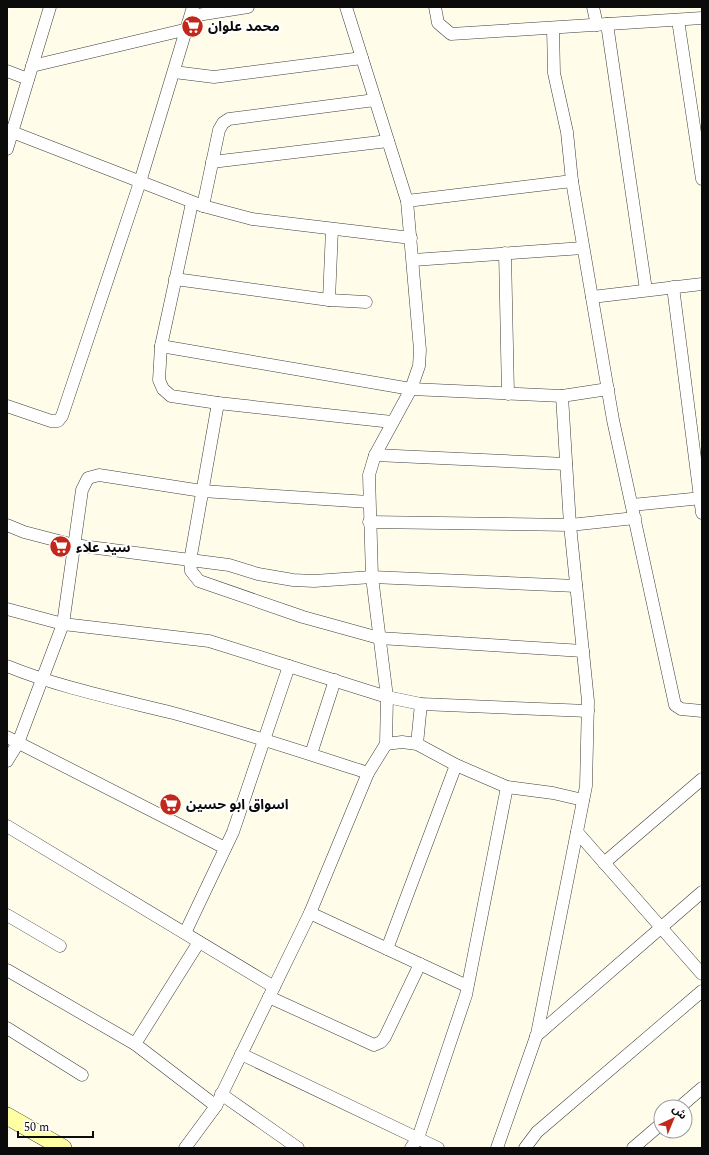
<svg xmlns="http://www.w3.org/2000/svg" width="709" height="1155" font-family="Spectral,'Noto Sans Arabic',serif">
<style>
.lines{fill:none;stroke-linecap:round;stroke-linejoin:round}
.street-casing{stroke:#3e3e3e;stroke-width:13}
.secondary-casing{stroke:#2d2d2d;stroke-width:18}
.street{stroke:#fff;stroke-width:12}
.secondary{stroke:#ffffa4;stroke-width:17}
.labels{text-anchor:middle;stroke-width:4;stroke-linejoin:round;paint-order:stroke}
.poi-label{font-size:14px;font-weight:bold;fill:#0b0b0b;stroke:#fff;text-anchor:start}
</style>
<rect width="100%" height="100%" fill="#fffde9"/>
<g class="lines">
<defs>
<g id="street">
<polyline points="435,7 438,23 451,34 702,18"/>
<polyline points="593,7 597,25"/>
<polyline points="191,16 248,7"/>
<polyline points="678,20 702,179"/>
<polyline points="607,24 646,290"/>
<polyline points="553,28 554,73 567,132 572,181 613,420 675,705 681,709 702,711"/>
<polyline points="32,66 188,29"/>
<polyline points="7,71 28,79"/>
<polyline points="174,72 214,77 362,58"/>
<polyline points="7,130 203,206 252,219 411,238"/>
<polyline points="7,149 50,7"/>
<polyline points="212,162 388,141"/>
<polyline points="407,201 572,181"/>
<polyline points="192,203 161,346 159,380 163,389 171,396 218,403 392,422"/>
<polyline points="203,206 219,130 223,123 229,119 375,100"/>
<polyline points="505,253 508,394"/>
<polyline points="413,260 583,248"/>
<polyline points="175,279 329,300 366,302"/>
<polyline points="673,287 702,513"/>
<polyline points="592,297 702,284"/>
<polyline points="329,300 332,229"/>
<polyline points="161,346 411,389 562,396 608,389"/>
<polyline points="218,403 190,561 191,571 199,581 303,617 379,638 583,651"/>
<polyline points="7,406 51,421 58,421 62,416 140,182 193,7"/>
<polyline points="375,455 566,464"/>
<polyline points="632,505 702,498"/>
<polyline points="369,522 570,525 635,518"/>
<polyline points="7,525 24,532 74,545 229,565 258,574 293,580 314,581 372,577 576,586"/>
<polyline points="7,609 63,624 209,641 387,697 421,704 588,711"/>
<path d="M7 666C61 688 117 699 173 713 239 731 303 752 368 773"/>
<polyline points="7,737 225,848"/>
<polyline points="386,744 402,742 417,744 456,765 507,787 553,793 583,800"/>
<polyline points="417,744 421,704"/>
<polyline points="311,754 335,680"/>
<polyline points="7,761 18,743 63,624 82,490 88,478 99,475 202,491 369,502"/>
<polyline points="7,826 274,987"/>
<polyline points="577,832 702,974"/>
<polyline points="604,863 702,779"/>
<polyline points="310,913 467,986"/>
<polyline points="7,915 60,946"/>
<polyline points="185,933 233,832 289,666"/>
<polyline points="387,949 456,765"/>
<polyline points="7,970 135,1044 216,1106"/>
<polyline points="269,997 374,1045 381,1042 385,1037 420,964"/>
<polyline points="7,1028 82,1075"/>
<polyline points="536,1036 702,892"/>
<polyline points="135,1044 199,942"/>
<polyline points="241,1054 438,1148"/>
<polyline points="221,1094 298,1148"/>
<polyline points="680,1107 702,1088"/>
<polyline points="185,1148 216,1106 310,913 368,773 386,744 387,697 372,577 369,475 375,455 411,389 419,366 420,350 407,201 346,7"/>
<polyline points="411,1148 418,1138 466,995 507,787"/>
<polyline points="497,1148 537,1034 586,786 588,701 570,525 562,396"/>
<polyline points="525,1148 537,1132 702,991"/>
<polyline points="633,1148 661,1124"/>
</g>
<polyline id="secondary" points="7,1116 63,1148"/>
</defs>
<use href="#street" class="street-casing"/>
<use href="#secondary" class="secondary-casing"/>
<use href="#street" class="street"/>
<use href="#secondary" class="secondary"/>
</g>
<defs>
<symbol id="supermarket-disc" viewBox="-11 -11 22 22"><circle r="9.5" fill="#c3271b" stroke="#fff"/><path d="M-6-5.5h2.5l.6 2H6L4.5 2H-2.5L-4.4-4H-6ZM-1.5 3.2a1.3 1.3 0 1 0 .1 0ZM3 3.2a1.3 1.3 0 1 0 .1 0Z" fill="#fff"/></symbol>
</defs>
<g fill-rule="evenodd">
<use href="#supermarket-disc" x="180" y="14" width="25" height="25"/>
<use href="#supermarket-disc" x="48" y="534" width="25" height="25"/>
<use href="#supermarket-disc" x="158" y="792" width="25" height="25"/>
</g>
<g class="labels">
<g class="poi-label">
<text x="208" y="31">محمد علوان</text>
<text x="76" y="552">سيد علاء</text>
<text x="186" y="809">اسواق ابو حسين</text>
</g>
</g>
<rect width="709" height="1155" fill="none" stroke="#0b0b0b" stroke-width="16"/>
<g transform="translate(673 1119) rotate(44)"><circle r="19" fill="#ffffff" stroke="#9d9d9d"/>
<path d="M0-3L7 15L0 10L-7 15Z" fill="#c3271b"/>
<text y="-6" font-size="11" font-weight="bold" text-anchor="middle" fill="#0b0b0b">ش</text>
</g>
<path d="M18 1131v6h75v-6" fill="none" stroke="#0b0b0b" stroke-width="2"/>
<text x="24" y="1131" font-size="12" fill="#0b0b0b" stroke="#ffffff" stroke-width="3" paint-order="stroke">50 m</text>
</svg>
